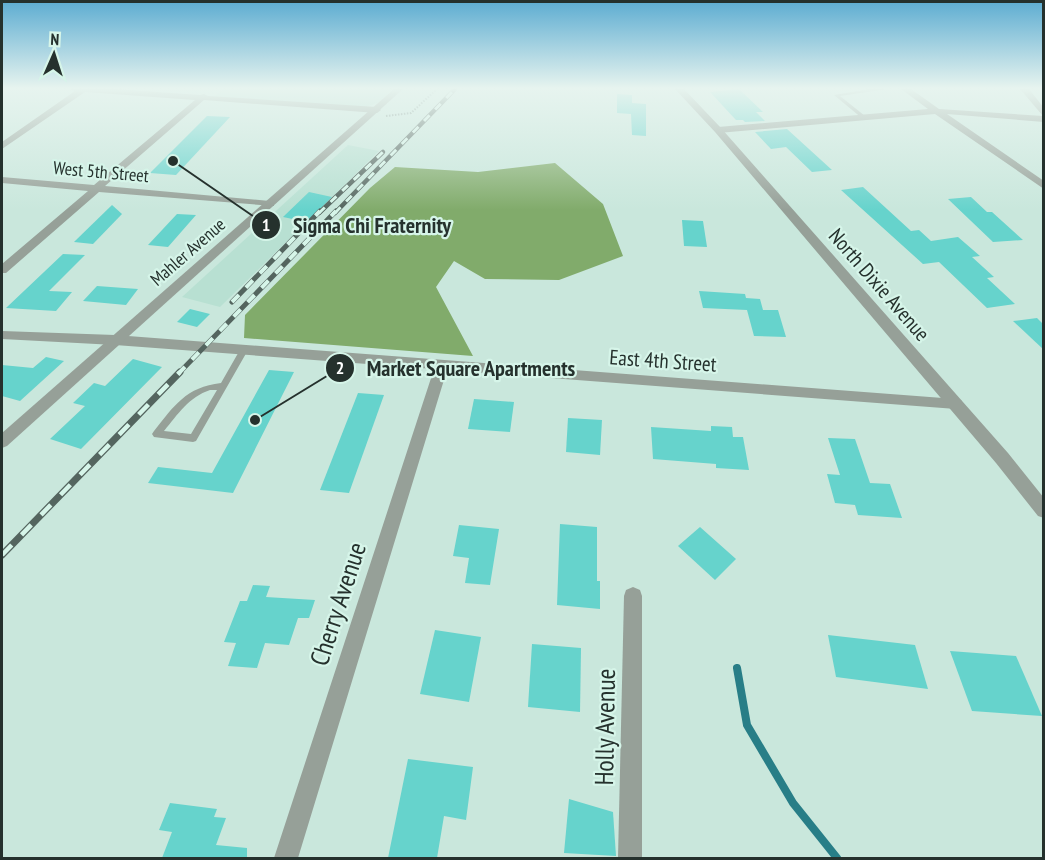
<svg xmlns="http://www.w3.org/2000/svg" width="1045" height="860" font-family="'PT Sans Narrow',sans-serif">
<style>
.built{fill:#b8e0d2}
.forest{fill:#81ab6b}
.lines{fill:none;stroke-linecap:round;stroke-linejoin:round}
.stream{stroke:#287e87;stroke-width:8}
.building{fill:#66d3cc}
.path{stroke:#7c918a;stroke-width:2;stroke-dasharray:1.5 1.5;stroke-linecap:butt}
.service{fill:#96a098;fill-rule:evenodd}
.minor{fill:#96a098;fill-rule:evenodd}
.tertiary{fill:#96a098;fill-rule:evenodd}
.rail-far2-casing{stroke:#54655f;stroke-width:4.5}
.rail-far1-casing{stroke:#54655f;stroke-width:5}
.rail-casing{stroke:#54655f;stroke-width:7}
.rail-far2{stroke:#d6f5e9;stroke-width:3;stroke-dasharray:8;stroke-linecap:butt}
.rail-far1{stroke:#d6f5e9;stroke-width:4;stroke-dasharray:10;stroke-linecap:butt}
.rail{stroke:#d6f5e9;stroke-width:4.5;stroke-dasharray:14;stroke-linecap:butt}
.labels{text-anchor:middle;stroke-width:4.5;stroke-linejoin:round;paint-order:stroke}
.far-street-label{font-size:18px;fill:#25312d;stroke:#d6f5e9}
.street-label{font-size:21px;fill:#25312d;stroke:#d6f5e9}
.near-street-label{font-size:26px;fill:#25312d;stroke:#d6f5e9}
.leader{fill:none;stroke:#25312d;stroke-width:2}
.callout-dot{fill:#25312d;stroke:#d6f5e9;stroke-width:2}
.mark-label{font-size:18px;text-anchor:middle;font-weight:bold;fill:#fff}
.callout-label{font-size:22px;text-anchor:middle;font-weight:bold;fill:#25312d;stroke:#d6f5e9;stroke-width:4.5;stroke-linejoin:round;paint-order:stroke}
</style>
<rect width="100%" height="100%" fill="#c9e7dc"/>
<g class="built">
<polygon points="223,89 393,89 378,103 365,107 214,97"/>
<polygon points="348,145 379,151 220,307 182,297"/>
</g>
<polygon class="forest" points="555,163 603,204 623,256 559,280 485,279 454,261 436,287 473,356 244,338 245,315 370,188 395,167 478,172"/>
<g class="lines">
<polyline class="stream" points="737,668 747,725 793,803 837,858"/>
</g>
<g class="building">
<polygon points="739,89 763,112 756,112 765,121 745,122 743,120 736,120 710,92"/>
<polygon points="617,94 632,95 632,103 646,104 646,136 632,135 631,114 617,113"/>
<polygon points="207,116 230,117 176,175 150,173"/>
<polygon points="787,129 832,170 812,172 786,147 771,149 755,132"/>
<polygon points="863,187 911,231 919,230 931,241 958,237 980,256 972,257 994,277 987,278 1015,304 987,308 939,262 923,264 841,190"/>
<polygon points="309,192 332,197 307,222 283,217"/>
<polygon points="971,197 987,212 992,212 1023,240 993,242 948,199"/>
<polygon points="112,205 122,214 93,244 74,242"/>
<polygon points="177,214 196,215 168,247 148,245"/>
<polygon points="682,220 703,221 707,247 684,246"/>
<polygon points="63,254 85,255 49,291 72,292 56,311 6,308"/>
<polygon points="97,286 138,289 126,305 83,301"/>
<polygon points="699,291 745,294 746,298 760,299 763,310 778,310 786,337 754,336 747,310 703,308"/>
<polygon points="190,309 210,314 197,327 177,322"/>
<polygon points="1037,318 1044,325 1044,350 1013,321"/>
<polygon points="46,357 64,361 20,401 2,396 2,365 33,368"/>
<polygon points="133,359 162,367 81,449 50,439 85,406 73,403 94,383 105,386"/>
<polygon points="269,370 294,372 233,493 148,483 158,467 212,473"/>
<polygon points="358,393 384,395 349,493 320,490"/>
<polygon points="474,399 514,402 510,432 468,429"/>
<polygon points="568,418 602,420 600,455 566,452"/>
<polygon points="711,426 732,427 733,437 743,437 749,470 716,468 716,464 653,459 651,427 711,431"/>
<polygon points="828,438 855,439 870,483 890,484 902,518 858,515 855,505 835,503 827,474 840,475"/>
<polygon points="560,524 597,527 597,581 600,581 600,609 557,605"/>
<polygon points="459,525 499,529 490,585 465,583 469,558 453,556"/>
<polygon points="700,527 736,559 715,580 678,546"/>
<polygon points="253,585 270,586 266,597 315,600 309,618 298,618 289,645 265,643 257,668 228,666 236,643 224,642 240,601 247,601"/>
<polygon points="435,630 481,637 469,702 420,694"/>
<polygon points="828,635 915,645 928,689 836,677"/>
<polygon points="532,644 581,648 580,712 528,707"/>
<polygon points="950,651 1016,656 1042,716 972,711"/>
<polygon points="408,759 473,767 466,820 444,816 437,858 388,858"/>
<polygon points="569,799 613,812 616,856 564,853"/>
<polygon points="170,803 217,809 214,817 226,818 216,845 247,848 247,858 162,858 172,832 159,830"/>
</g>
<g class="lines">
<polyline class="path" points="386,116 411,113 437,89"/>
<g class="service">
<polygon points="870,89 887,89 840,96 865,116 866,117 863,119 834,95"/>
<path d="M244 347 248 350 196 441 193 442 154 437 152 434 154 431C174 406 186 387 221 383L241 348ZM210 390H217L191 434 164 431C178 414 189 397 210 390Z"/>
</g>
<g class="minor">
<polygon points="70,89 115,89 200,95 204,94 208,96 377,107 381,110 377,113 204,100 105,186 270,201 274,202 274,206 99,192 6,273 2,273 2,264 88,191 2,183 2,177 94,185 195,100 85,92 2,149 2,142 75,91"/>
<polygon points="901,89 911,89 939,109 1043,116 1020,89 1029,89 1044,108 1044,122 947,114 1044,181 1044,189 935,114 718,133 714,130 718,127 928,109"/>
<polygon points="2,331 115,335 956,399 961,400 963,404 961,408 956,409 447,370 298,858 274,858 434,369 115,345 2,339"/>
<polygon points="633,587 640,590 642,596 642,858 618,858 624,596 626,590"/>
</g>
<g class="tertiary">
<polygon points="394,89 403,89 7,446 2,448 2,433"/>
<polygon points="675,89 684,89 721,128 1008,453 1044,498 1044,518 1038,516 996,463 715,132"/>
</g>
<defs>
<g id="rail-far2">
<polyline points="319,213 383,152"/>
<polyline points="335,213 455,89"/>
</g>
<g id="rail-far1">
<polyline points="232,302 320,211"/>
<polyline points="178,374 336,211"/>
</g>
<polyline id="rail" points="2,555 180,372"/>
</defs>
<use href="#rail-far2" class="rail-far2-casing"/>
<use href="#rail-far1" class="rail-far1-casing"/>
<use href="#rail" class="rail-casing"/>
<use href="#rail-far2" class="rail-far2"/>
<use href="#rail-far1" class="rail-far1"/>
<use href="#rail" class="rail"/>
</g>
<linearGradient id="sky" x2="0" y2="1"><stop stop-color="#5cacd1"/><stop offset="0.42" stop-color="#e7f4ef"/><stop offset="1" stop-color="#e7f4ef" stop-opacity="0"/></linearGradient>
<rect width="1045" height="210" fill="url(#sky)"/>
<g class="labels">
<g class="far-street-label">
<text transform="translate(101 172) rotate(5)" y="6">West 5th Street</text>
<text transform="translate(188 252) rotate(-41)" y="6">Mahler Avenue</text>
</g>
<g class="street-label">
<text transform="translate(879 285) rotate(49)" y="7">North Dixie Avenue</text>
<text transform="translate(663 361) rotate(4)" y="7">East 4th Street</text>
</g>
<g class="near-street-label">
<text transform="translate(338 604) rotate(-72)" y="9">Cherry Avenue</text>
<text transform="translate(605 727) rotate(-89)" y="9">Holly Avenue</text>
</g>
</g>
<path class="leader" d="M173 161L266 225M255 420L340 368"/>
<g class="callout-dot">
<circle cx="173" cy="161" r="6"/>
<circle cx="255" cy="420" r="6"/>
<circle cx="266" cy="225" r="15"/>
<circle cx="340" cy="368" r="15"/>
</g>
<g class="mark-label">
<text x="266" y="231">1</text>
<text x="340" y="374">2</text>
</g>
<g class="callout-label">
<text x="372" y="233">Sigma Chi Fraternity</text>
<text x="471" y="376">Market Square Apartments</text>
</g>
<rect width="1045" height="860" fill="none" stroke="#25312d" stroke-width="6"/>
<g transform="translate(54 54) rotate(3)" stroke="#d6f5e9" stroke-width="4.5" paint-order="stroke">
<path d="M0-4.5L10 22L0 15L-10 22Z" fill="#25312d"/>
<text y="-9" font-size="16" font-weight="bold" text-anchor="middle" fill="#25312d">N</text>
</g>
</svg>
